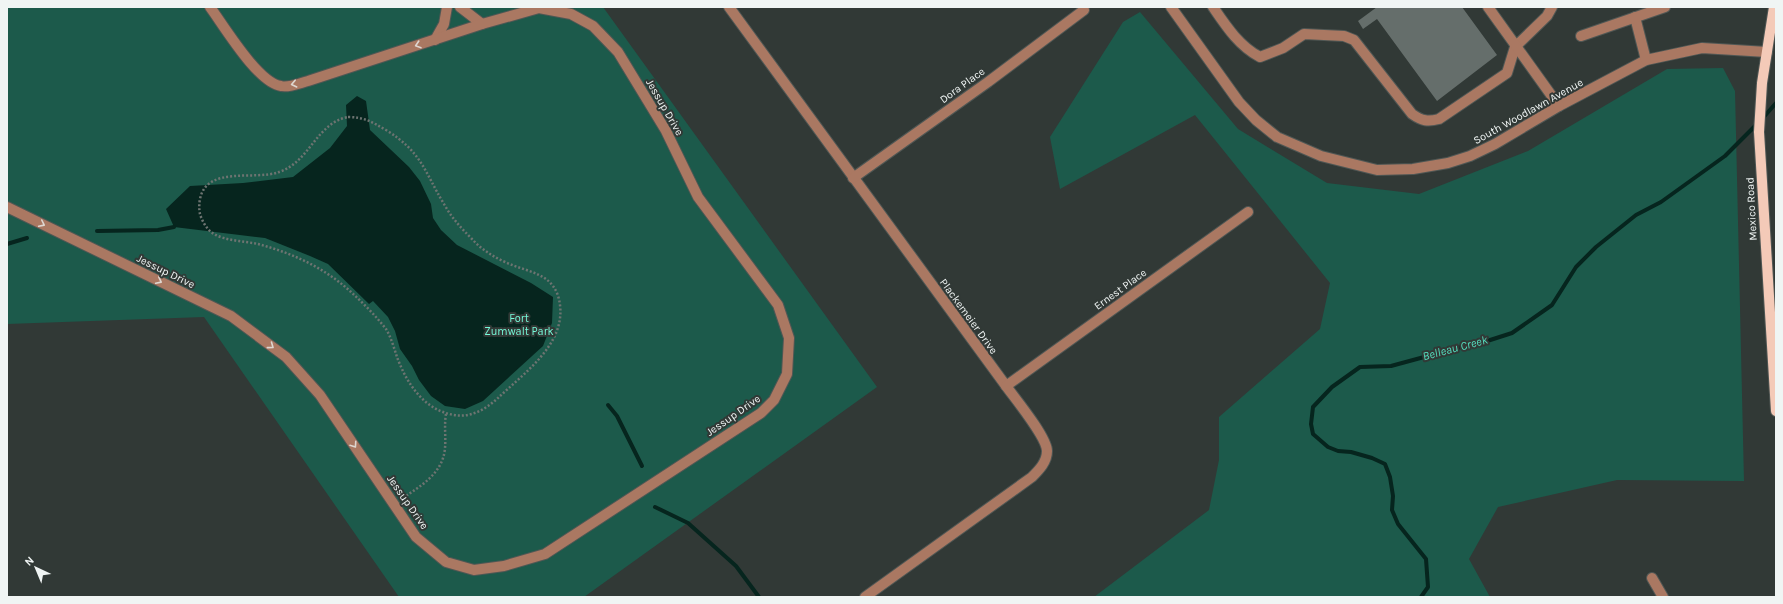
<svg xmlns="http://www.w3.org/2000/svg" width="1783" height="604" font-family="Karla,sans-serif">
<style>
.green{fill:#1c5a4b}
.water{fill:#06251e}
.lines{fill:none;stroke-linecap:round;stroke-linejoin:round}
.stream{stroke:#06251e;stroke-width:4}
.building{fill:#656e6b}
.minor-casing{stroke:#505754;stroke-width:12}
.major-casing{stroke:#505754;stroke-width:12}
.path{stroke:#6d7471;stroke-width:2.5;stroke-dasharray:2 2;stroke-linecap:butt}
.minor{stroke:#aa7862;stroke-width:10}
.major{stroke:#f4cab8;stroke-width:10}
.oneway{stroke:#ded6d0}
.labels{text-anchor:middle;stroke-width:4;stroke-linejoin:round;paint-order:stroke}
.street-label{font-size:11px;fill:#f0f5f4;stroke:#313936}
.park-label{font-size:11px;fill:#76fbda;stroke:#313936}
.water-label{font-size:12px;font-style:italic;fill:#54ddbd;stroke:#313936}
</style>
<rect width="100%" height="100%" fill="#313936"/>
<g class="green">
<polygon points="7,7 603,7 877,387 584,597 399,597 204,317 7,324"/>
<polygon points="1140,12 1238,129 1327,183 1419,194 1528,151 1667,69 1723,68 1735,91 1744,481 1617,480 1498,507 1469,559 1490,597 1094,597 1209,510 1219,460 1219,417 1320,329 1330,283 1195,115 1060,189 1050,137 1123,22"/>
</g>
<polygon class="water" points="357,96 366,101 370,130 409,167 420,181 431,204 433,218 441,230 457,245 531,283 553,297 552,323 543,346 483,401 465,409 445,406 431,396 419,380 412,366 400,349 395,331 388,317 373,301 369,304 328,264 310,256 265,238 174,227 166,209 190,186 243,183 293,177 330,148 347,126 346,105"/>
<g class="lines">
<g class="stream">
<polyline points="1762,119 1776,103"/>
<polyline points="97,231 158,230 174,227"/>
<polyline points="7,244 27,238"/>
<polyline points="608,405 617,416 642,466"/>
<polyline points="655,507 688,523 736,566 759,597"/>
<polyline points="1421,597 1428,587 1426,559 1398,524 1392,510 1393,496 1390,477 1385,464 1372,458 1351,452 1338,451 1328,447 1313,434 1311,424 1313,407 1332,387 1360,367 1391,366 1461,347 1484,342 1512,333 1552,305 1576,267 1596,247 1636,215 1661,202 1725,156 1757,124"/>
</g>
</g>
<polygon class="building" points="1377,7 1462,7 1497,55 1437,101 1377,19 1363,29 1358,21"/>
<g class="lines">
<defs>
<g id="minor">
<polyline points="460,7 482,24"/>
<path d="M729 7 1009 390C1018 402 1047 438 1047 451 1047 462 1039 470 1032 477L865 597"/>
<polyline points="1171,7 1239,102 1256,120 1277,137 1321,156 1377,170 1413,169 1448,163 1470,156 1495,144 1559,106 1646,60 1702,48 1767,52"/>
<path d="M1213 7C1226 26 1239 46 1260 57L1283 48 1304 34 1344 36 1354 40 1412 114C1422 121 1428 122 1439 119L1507 73 1515 47 1547 16 1552 7"/>
<polyline points="1488,7 1559,106"/>
<polyline points="1635,17 1646,60"/>
<polyline points="1581,36 1665,7"/>
<polyline points="435,40 444,24 447,7"/>
<polyline points="853,178 988,82 1084,10"/>
<path d="M7 207 231 316 286 357 320 395 416 537 446 562 474 570 504 566 545 554 761 413 774 400 787 374 789 338 778 305 698 197 666 131 618 52 593 26 571 14 539 8 482 24 308 81C300 83 289 88 281 86 258 83 224 26 210 7"/>
<polyline points="1006,386 1248,212"/>
<polyline points="1652,578 1663,597"/>
</g>
<polyline id="major" points="1774,7 1762,83 1759,132 1776,411"/>
</defs>
<use href="#minor" class="minor-casing"/>
<use href="#major" class="major-casing"/>
<g class="path">
<path d="M348 117C364 117 372 122 386 130 422 152 424 171 444 204 451 217 461 228 472 239 481 249 492 256 505 262 528 273 556 272 560 305 565 345 524 373 498 398 486 409 471 418 454 415 424 410 407 384 397 357 394 348 391 337 386 329 376 316 363 303 351 292 325 268 292 253 258 244 244 241 226 241 214 234 207 230 202 221 200 214 199 209 199 204 200 199 207 165 255 181 279 172 310 162 316 123 348 117Z"/>
<path d="M403 498C422 485 443 473 445 448 446 437 444 425 446 414"/>
</g>
<use href="#minor" class="minor"/>
<use href="#major" class="major"/>
</g>
<defs><path id="oneway-chevron" d="M-2-3.5L2.5 0L-2 3.5" fill="none" stroke-width="1.6" stroke-linecap="round" stroke-linejoin="round"/></defs>
<g class="oneway">
<use href="#oneway-chevron" transform="translate(418 45) rotate(162)"/>
<use href="#oneway-chevron" transform="translate(294 84) rotate(167)"/>
<use href="#oneway-chevron" transform="translate(42 224) rotate(26)"/>
<use href="#oneway-chevron" transform="translate(159 281) rotate(26)"/>
<use href="#oneway-chevron" transform="translate(271 346) rotate(36)"/>
<use href="#oneway-chevron" transform="translate(354 445) rotate(56)"/>
</g>
<g class="labels">
<g class="street-label">
<text transform="translate(962 85) rotate(-36)" y="4">Dora Place</text>
<text transform="translate(665 107) rotate(60)" y="4">Jessup Drive</text>
<text transform="translate(1528 111) rotate(-29)" y="4">South Woodlawn Avenue</text>
<text transform="translate(1751 209) rotate(-93)" y="4">Mexico Road</text>
<text transform="translate(166 271) rotate(26)" y="4">Jessup Drive</text>
<text transform="translate(1120 289) rotate(-36)" y="4">Ernest Place</text>
<text transform="translate(969 316) rotate(54)" y="4">Plackemeier Drive</text>
<text transform="translate(733 415) rotate(-35)" y="4">Jessup Drive</text>
<text transform="translate(408 502) rotate(55)" y="4">Jessup Drive</text>
</g>
<g class="park-label">
<text x="519" y="322">Fort<tspan x="519" dy="13">Zumwalt Park</tspan></text>
</g>
<g class="water-label">
<text transform="translate(1455 348) rotate(-15)" y="4">Belleau Creek</text>
</g>
</g>
<rect width="1783" height="604" fill="none" stroke="#f0f5f4" stroke-width="16"/>
<g transform="translate(36 568) rotate(316)" stroke="#313936" stroke-width="3" paint-order="stroke">
<path d="M0-3L7 15L0 10L-7 15Z" fill="#f0f5f4"/>
<text y="-6" font-size="11" font-weight="bold" text-anchor="middle" fill="#f0f5f4">N</text>
</g>
</svg>
